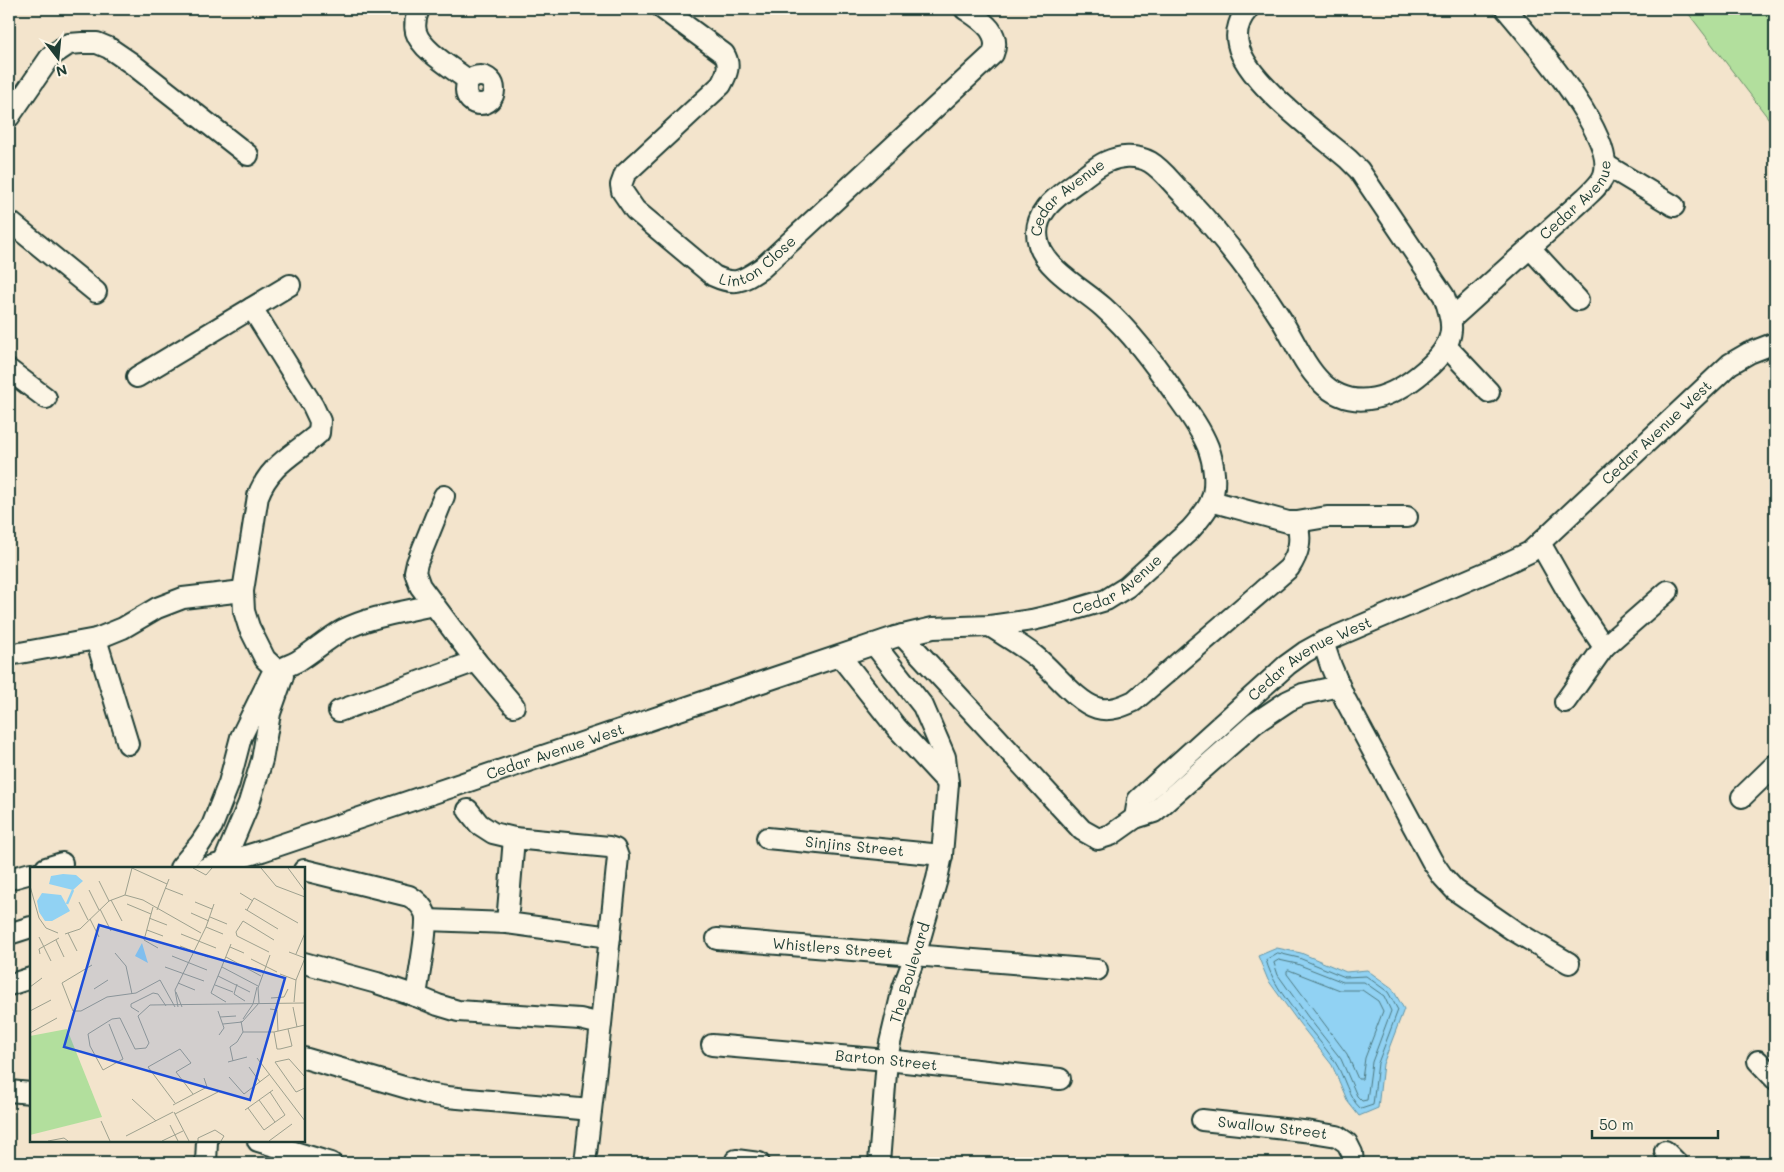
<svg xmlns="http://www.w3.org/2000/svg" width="1784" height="1172" font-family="Mali,sans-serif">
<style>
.green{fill:#b2df9d;stroke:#688e68}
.water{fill:#91d2f3;stroke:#6396a7}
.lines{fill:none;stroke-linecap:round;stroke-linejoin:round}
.shore{stroke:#4d7980;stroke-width:1}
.minor-casing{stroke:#1f3d34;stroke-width:24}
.minor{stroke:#fcf5e5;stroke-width:20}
.labels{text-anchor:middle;stroke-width:5;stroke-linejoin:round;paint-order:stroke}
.street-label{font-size:15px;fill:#1f3d34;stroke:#fcf5e5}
.inset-river{fill:none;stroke:#91d2f3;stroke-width:2.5}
.inset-road{fill:none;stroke:#9ea18f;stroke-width:1}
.view{fill:#1d4ed8;fill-opacity:0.15;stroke:#1d4ed8;stroke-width:2.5}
.inset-edge{fill:none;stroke:#1f3d34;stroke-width:2.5}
</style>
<rect width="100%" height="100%" fill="#f3e4cc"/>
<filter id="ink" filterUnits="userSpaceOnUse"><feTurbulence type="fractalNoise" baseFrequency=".02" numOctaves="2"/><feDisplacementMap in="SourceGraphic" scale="10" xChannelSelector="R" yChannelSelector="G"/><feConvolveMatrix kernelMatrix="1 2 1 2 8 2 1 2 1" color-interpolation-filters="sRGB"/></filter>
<g filter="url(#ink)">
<polygon class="green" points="1685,9 1775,9 1775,127"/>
<polygon class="water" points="1277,948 1301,953 1346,972 1367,970 1392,988 1404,1009 1383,1064 1378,1108 1359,1116 1348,1102 1332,1065 1299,1023 1268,980 1258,956"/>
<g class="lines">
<g class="shore">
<path d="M1278 953 1299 958 1345 977 1366 976 1388 992 1398 1010 1378 1063 1373 1105 1361 1109C1347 1096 1345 1077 1335 1062 1314 1030 1276 997 1266 960Z"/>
<polygon points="1279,960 1297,964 1343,982 1364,982 1384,996 1391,1011 1372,1062 1367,1100 1362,1101 1357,1096 1341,1059 1308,1017 1278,975 1274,963"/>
<polygon points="1289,970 1340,990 1362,990 1378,1001 1383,1011 1365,1058 1362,1079 1358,1079 1347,1054 1287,974 1287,971"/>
</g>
<defs>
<g id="minor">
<path d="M419 9C416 16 414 24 416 32 421 50 454 69 469 81"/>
<path id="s1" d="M663 9 724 54C731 65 727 74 721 85L625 174 621 185 622 191 635 210 714 276C736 286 742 281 762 268L993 54C1002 32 981 20 965 9"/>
<circle cx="480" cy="90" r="14"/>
<polyline points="9,117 51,56 69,44 82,43 97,43 109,48 131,63 248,155"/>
<polyline points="1606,165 1674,206"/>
<polyline points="9,221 96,292"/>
<polyline points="1530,248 1578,300"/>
<path d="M252 308 313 406 320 421 319 433C294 455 270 464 258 496L243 591 244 611 249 627 265 659 283 676"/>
<path id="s2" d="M1451 319 1585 198C1591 192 1601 184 1604 175 1617 136 1531 39 1506 9"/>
<polyline points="1446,346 1489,392"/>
<polyline points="9,370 46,398"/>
<polyline points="137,377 290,285"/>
<polyline points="444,496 417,563 415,572 420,586 476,661 514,706"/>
<polyline points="1297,522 1327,517 1407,517"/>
<polyline points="1540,543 1573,601 1604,647"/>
<path d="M990 626C1005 636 1021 645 1035 656 1053 670 1076 702 1097 708 1110 712 1123 706 1134 701L1289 568C1299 553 1302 540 1297 522H1288L1211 501"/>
<polyline points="902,635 1082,830 1098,839 1111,835 1135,818 1154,812 1255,723 1288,701 1303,694 1339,686"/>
<polyline points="96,639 128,744"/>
<polyline points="1323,642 1331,666 1345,699 1432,861 1443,877 1455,890 1513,930 1569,963"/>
<polyline points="874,644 923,706 945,757 948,783 942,855 937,879 915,956 903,988 890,1043 887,1060 879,1163"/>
<polyline points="9,655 96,639 123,628 157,608 183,598 243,591"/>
<polyline points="840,656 896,727 948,783"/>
<polyline points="1565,702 1604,647 1668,591"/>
<polyline points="339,711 476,661"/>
<polyline points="1742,797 1775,765"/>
<polyline points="468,810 479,824 493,833 514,838 609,847 615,849 618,857 601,1024"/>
<path id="s3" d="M1135 818 1138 800 1287 665 1305 652 1323 642 1494 569 1530 552 1730 364 1749 353 1775 343"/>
<path id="s4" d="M767 838 942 855"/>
<polyline points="46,868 62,863"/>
<path d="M180 868 200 844 212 826 229 783 241 737 271 676C279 668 289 666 298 661 314 651 327 639 343 630 371 616 403 612 433 605"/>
<path id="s5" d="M206 868 262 851 895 637 933 628 990 626 1032 620 1066 612 1106 600 1127 587 1190 530C1198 521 1207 511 1211 501 1217 485 1214 463 1208 447 1200 427 1186 409 1174 392 1153 362 1131 332 1103 307 1084 290 1047 270 1039 245 1029 213 1059 195 1081 179 1089 173 1097 166 1106 162 1119 156 1136 154 1150 162 1162 169 1172 183 1182 193 1219 232 1252 273 1281 319 1294 340 1304 365 1321 382 1354 415 1395 396 1424 371 1436 361 1450 347 1451 330 1452 319 1448 307 1444 296L1359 170 1348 159C1319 134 1245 81 1238 44 1235 31 1240 18 1248 9"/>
<polyline points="225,868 224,862 249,803 262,760 270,713 282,679"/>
<path d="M304 870 409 896C416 900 422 905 425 913 429 924 418 980 416 996"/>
<polyline points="9,879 31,873"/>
<polyline points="427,920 507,923 610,937"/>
<polyline points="507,923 514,838"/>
<polyline points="9,934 31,927"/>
<path id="s6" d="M717 939 1097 970"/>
<polyline points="304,963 377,983 416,996 438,1005 458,1011 580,1019 601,1024 585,1163"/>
<polyline points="9,985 31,978"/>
<path id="s7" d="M712 1045 887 1060 1060 1079"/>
<polyline points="304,1058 428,1094 447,1097 591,1110"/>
<polyline points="1758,1061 1775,1079"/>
<polyline points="9,1091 31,1093"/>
<path id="s8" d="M1202 1120 1312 1132 1337 1136 1347 1143 1352 1153 1353 1163"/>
<polyline points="258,1141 331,1163"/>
<polyline points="1665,1151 1677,1163"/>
<polyline points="736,1160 759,1163"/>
<polyline points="206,1163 207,1141"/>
</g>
</defs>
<use href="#minor" class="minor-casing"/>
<use href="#minor" class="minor"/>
</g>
</g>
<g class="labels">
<g class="street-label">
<text dy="5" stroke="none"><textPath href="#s2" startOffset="174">Cedar Avenue</textPath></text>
<text dy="5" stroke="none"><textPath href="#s5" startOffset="1469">Cedar Avenue</textPath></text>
<text dy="5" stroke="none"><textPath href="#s1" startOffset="434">Linton Close</textPath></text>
<text dy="5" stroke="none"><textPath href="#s3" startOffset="662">Cedar Avenue West</textPath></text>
<text dy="5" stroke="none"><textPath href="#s5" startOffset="959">Cedar Avenue</textPath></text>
<text dy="5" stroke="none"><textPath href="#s3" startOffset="242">Cedar Avenue West</textPath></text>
<text dy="5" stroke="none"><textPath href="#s5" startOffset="368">Cedar Avenue West</textPath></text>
<text dy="5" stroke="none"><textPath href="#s4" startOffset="88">Sinjins Street</textPath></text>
<text dy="5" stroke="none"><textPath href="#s6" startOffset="116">Whistlers Street</textPath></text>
<text transform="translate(910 973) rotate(-73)" y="5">The Boulevard</text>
<text dy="5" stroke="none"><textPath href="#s7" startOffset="175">Barton Street</textPath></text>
<text dy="5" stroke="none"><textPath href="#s8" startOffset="71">Swallow Street</textPath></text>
</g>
</g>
<g transform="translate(30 867)">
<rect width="275" height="275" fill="#f3e4cc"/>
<path d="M37 162 72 250 0 268V169Z" fill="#b2df9d"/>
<path d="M33 7 46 8 53 14 43 23 19 17 21 9ZM12 26 31 28 40 44 22 54H15L9 45 7 34ZM112 76 117 93 118 96 105 89Z" fill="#91d2f3"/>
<path class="inset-river" d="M37 37 43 23"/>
<path class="inset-road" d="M102 1 137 17M163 1 176 8 182 1M231 1 246 19 275 30M258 1 275 24M69 14 79 34M0 19 9 51 16 61 28 66M135 21 153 28M59 23 69 43M210 26 223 34M95 28 102 1M81 33 92 54M49 35 58 53M165 35 182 42M97 37 121 47M123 40 114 73 128 81M70 42 81 64M215 42 248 62M127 43 139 12M217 43 224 31 268 56M161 46 179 54M180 50 197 57M119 51 137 58M60 52 69 70M176 60 193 67M117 63 133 69M38 66 47 84M35 67 50 62 79 34 95 28 113 33 171 66M151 67 186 81M9 70 21 94M26 73 34 90M201 77 188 109 220 125M150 79 178 90M200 80 214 86M239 85 207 69 206 65 213 54 244 73M259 85 275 91M85 86 96 99 102 127M10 87 9 82 29 71M266 87 275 66M142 89 177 103M196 90 231 109M221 92 247 105M62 98 32 116 43 144H51L77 130 106 126 130 113 145 140M135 100 174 114M192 100 228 119M250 107 266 113M188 109 181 126 196 135M148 116 165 123M207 117 204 127 215 134M185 118 203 125M0 120 12 111M64 122 78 113M146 125 152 140M241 131 254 130 258 122M264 135 266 113 275 91M148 140 145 123 176 60 184 37M263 140 267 160M240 142 247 143 248 164M0 144 21 133M188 144 194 161 189 168M109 145 101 140V137L123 126 128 127 136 139M190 150 206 149M213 152 223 137 227 120M79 157 93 192 73 203 60 179 58 167 82 152 90 151 105 182 116 181 119 176 108 149 120 138 275 136M193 157 212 155 229 136 228 121 240 88M213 165H244L275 158M244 165 247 182H250L262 179 258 162M0 166 27 151M227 191 275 254M203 194 200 180 207 175 213 165 211 154M198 195 217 190M219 200 230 215M199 210 214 227 240 207M275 210 259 192 245 195 266 225 275 221M102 232 126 254M229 233 245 255M145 236 118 200 150 182 161 196 146 205 163 227M143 238 177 220 174 211M218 241 234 263 255 248 240 225M215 243 243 223M144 245 159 274M145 247 188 225M71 254 80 274M140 258 148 274M96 269 143 245M18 274 34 271 38 274M132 274 153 264M168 274V271L185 263 194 269 191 274M239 274 262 257"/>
<path class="view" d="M69 58 255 111 220 233 34 180Z"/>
<rect width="275" height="275" class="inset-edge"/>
</g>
<rect width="1784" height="1172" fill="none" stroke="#fcf5e5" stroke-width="30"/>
<rect x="15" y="15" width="1754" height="1142" fill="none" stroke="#1f3d34" stroke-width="2" filter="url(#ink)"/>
<g transform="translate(58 58) rotate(164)" stroke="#fcf5e5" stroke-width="4" paint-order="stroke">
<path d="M0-4L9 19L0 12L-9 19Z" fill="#1f3d34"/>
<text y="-8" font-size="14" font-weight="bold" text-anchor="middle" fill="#1f3d34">N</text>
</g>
<path d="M1592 1130v8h126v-8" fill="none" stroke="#1f3d34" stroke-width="2.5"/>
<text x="1599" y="1130" font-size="15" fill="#1f3d34" stroke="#fcf5e5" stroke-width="4" paint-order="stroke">50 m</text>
</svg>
